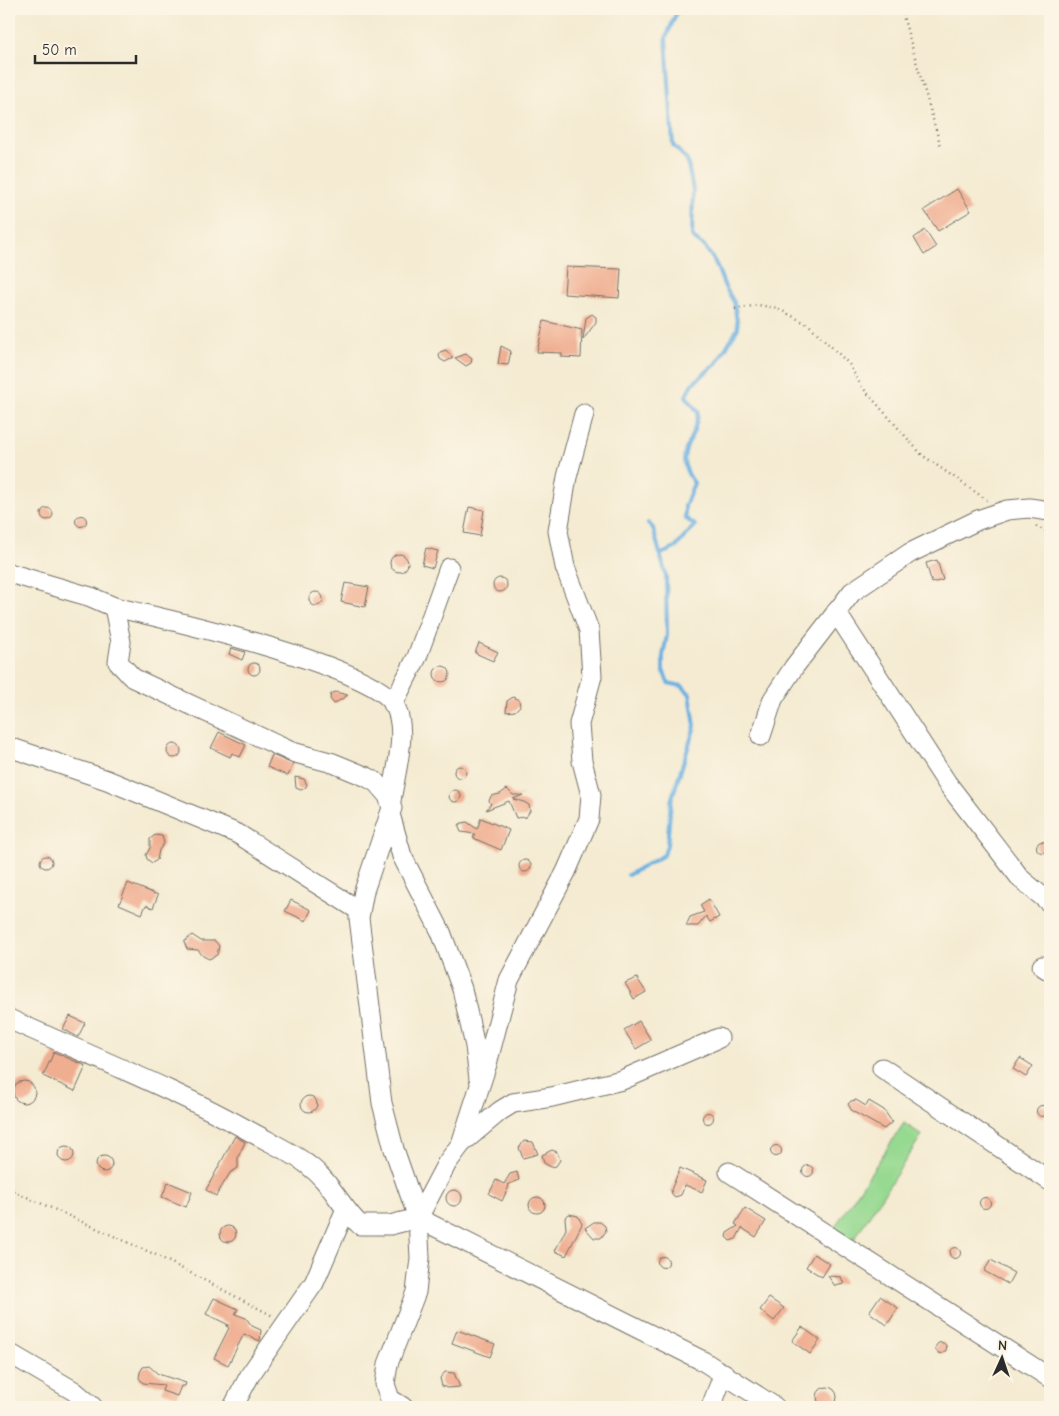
<svg xmlns="http://www.w3.org/2000/svg" width="1059" height="1416" font-family="'Comic Neue',sans-serif">
<style>
.green{fill:#96d991;stroke:#60825e}
.lines{fill:none;stroke-linecap:round;stroke-linejoin:round}
.stream{stroke:#6cb1e2;stroke-width:4}
.building{fill:#f0ae91}
.minor-casing{stroke:#716e65;stroke-width:21}
.path{stroke:#716e65;stroke-width:2.5;stroke-dasharray:1 4;stroke-linecap:butt}
.minor{stroke:#fff;stroke-width:19}
</style>
<rect width="100%" height="100%" fill="#fcf5e5"/>
<filter id="ink" filterUnits="userSpaceOnUse"><feTurbulence type="fractalNoise" baseFrequency=".02" numOctaves="2"/><feDisplacementMap in="SourceGraphic" scale="10" xChannelSelector="R" yChannelSelector="G"/><feConvolveMatrix kernelMatrix="1 2 1 2 8 2 1 2 1" color-interpolation-filters="sRGB"/></filter>
<filter id="wash" filterUnits="userSpaceOnUse"><feTurbulence type="fractalNoise" baseFrequency=".0096" numOctaves="4" result="noise"/><feDisplacementMap in="SourceGraphic" scale="20" xChannelSelector="R" yChannelSelector="G"/><feGaussianBlur stdDeviation="1.12" result="paint"/><feColorMatrix in="noise" values="0 0 0 0 0 0 0 0 0 0 0 0 0 0 0 0 0 1.4 0 .05"/><feComposite in="paint" operator="in"/></filter>
<g filter="url(#wash)">
<rect width="100%" height="100%" fill="#f4ebd2"/>
<polygon class="green" points="904,1123 922,1135 851,1244 832,1231"/>
<g class="lines">
<g class="stream">
<path d="M661 554 675 548 695 525 685 518V506L694 483C670 451 697 443 698 412L686 396 691 385 716 364 738 328 734 302 725 287 715 262 705 247 692 237 693 190 687 160 673 145 666 38 678 9"/>
<polyline points="628,875 664,855 667,845 671,801 695,726 690,694 682,686 668,683 663,670 663,656 667,635 666,576 653,528 648,523"/>
</g>
</g>
<g id="blocks">
<g class="building">
<polygon points="957,189 971,211 938,231 924,210"/>
<polygon points="925,230 936,247 924,255 914,238"/>
<polygon points="566,267 621,269 619,298 564,294"/>
<polygon points="592,314 596,317 596,322 583,340 586,318"/>
<polygon points="544,321 582,330 581,358 562,357 562,353 537,352"/>
<polygon points="501,346 511,351 508,365 498,364"/>
<polygon points="446,350 453,358 445,362 440,359 439,355 440,352"/>
<polygon points="466,354 472,359 471,363 466,366 455,358"/>
<polygon points="469,507 484,510 480,536 464,533"/>
<circle cx="47" cy="514" r="6"/>
<circle cx="81" cy="521" r="5.5"/>
<polygon points="426,548 438,551 433,568 422,565"/>
<circle cx="399" cy="563" r="9"/>
<polygon points="937,560 943,580 932,583 926,563"/>
<circle cx="500" cy="585" r="7"/>
<polygon points="345,583 369,587 365,607 341,602"/>
<circle cx="316" cy="599" r="7"/>
<polygon points="479,643 498,652 493,661 475,653"/>
<polygon points="231,648 245,652 242,660 229,654"/>
<circle cx="254" cy="669" r="6"/>
<circle cx="442" cy="674" r="8"/>
<polygon points="335,692 348,695 334,704 330,699 331,694"/>
<polygon points="513,697 519,700 520,706 515,711 506,712 507,701"/>
<polygon points="219,732 246,745 240,757 232,753 230,757 211,748"/>
<circle cx="174" cy="751" r="7"/>
<polygon points="272,755 293,764 288,776 267,767"/>
<circle cx="460" cy="772" r="6"/>
<polygon points="295,777 304,779 307,785 305,788 301,790 296,788"/>
<polygon points="507,789 513,795 523,795 513,799 524,802 529,805 530,811 526,817 516,818 509,801 486,810 491,804 489,801 491,796 500,794"/>
<circle cx="455" cy="796" r="6"/>
<polygon points="481,818 509,830 501,850 473,838 475,834 461,832 458,825 462,823 467,822 477,829"/>
<polygon points="155,835 162,836 164,843 159,850 157,860 152,863 147,859 146,855 150,848 150,839"/>
<circle cx="1042" cy="847" r="5.5"/>
<circle cx="46" cy="862" r="6"/>
<circle cx="525" cy="866" r="6"/>
<polygon points="128,883 158,895 153,908 146,905 142,914 119,904"/>
<polygon points="709,899 719,917 710,922 706,916 698,926 686,926 690,917 704,912 700,905"/>
<polygon points="291,900 311,910 306,921 285,911"/>
<polygon points="192,935 201,941 215,941 219,946 217,955 209,959 203,956 198,950 187,949 184,942"/>
<polygon points="637,978 646,992 634,999 625,983"/>
<polygon points="70,1016 85,1023 78,1037 63,1029"/>
<polygon points="639,1021 651,1040 636,1049 624,1030"/>
<polygon points="54,1052 86,1066 75,1091 43,1076"/>
<polygon points="1020,1058 1033,1066 1026,1077 1013,1069"/>
<circle cx="24" cy="1092" r="11"/>
<circle cx="309" cy="1104" r="8"/>
<polygon points="856,1100 866,1106 869,1101 884,1110 892,1122 884,1129 852,1111 848,1104 851,1101"/>
<circle cx="1042" cy="1111" r="5.5"/>
<circle cx="708" cy="1118" r="5.5"/>
<polygon points="235,1136 245,1142 238,1157 238,1168 230,1173 216,1196 206,1190"/>
<polygon points="524,1141 533,1142 538,1154 523,1158 519,1148"/>
<circle cx="776" cy="1151" r="5.5"/>
<circle cx="66" cy="1154" r="8"/>
<polygon points="552,1150 557,1152 560,1160 556,1166 551,1167 544,1163 542,1155"/>
<circle cx="104" cy="1164" r="8"/>
<circle cx="808" cy="1171" r="5.5"/>
<polygon points="680,1168 707,1180 702,1192 685,1185 681,1195 675,1197 672,1194 671,1190"/>
<polygon points="517,1172 519,1180 507,1185 509,1186 502,1201 489,1194 496,1180 504,1184 510,1174"/>
<polygon points="168,1182 192,1192 186,1207 162,1197"/>
<circle cx="454" cy="1198" r="8"/>
<circle cx="537" cy="1205" r="8"/>
<circle cx="985" cy="1203" r="5.5"/>
<polygon points="745,1208 766,1221 756,1237 742,1228 736,1239 730,1241 726,1237 727,1233 738,1226 735,1224"/>
<polygon points="569,1214 578,1216 582,1224 566,1256 555,1251 566,1229 565,1218"/>
<polygon points="594,1222 600,1222 605,1226 606,1231 601,1238 594,1238 585,1228"/>
<circle cx="228" cy="1234" r="8"/>
<circle cx="955" cy="1253" r="5.5"/>
<polygon points="814,1254 830,1264 822,1277 806,1267"/>
<circle cx="663" cy="1262" r="5.5"/>
<polygon points="991,1260 1014,1273 1008,1284 984,1271"/>
<polygon points="828,1276 841,1277 844,1284 835,1286"/>
<polygon points="880,1296 898,1308 887,1325 869,1312"/>
<polygon points="214,1298 238,1309 235,1314 246,1318 252,1326 261,1330 260,1341 244,1334 228,1365 214,1358 229,1328 226,1326 229,1325 206,1314"/>
<polygon points="769,1298 784,1308 774,1321 760,1310"/>
<polygon points="802,1327 820,1340 810,1354 792,1341"/>
<polygon points="457,1330 495,1344 490,1357 452,1343"/>
<circle cx="941" cy="1348" r="5.5"/>
<polygon points="149,1366 158,1374 186,1383 185,1386 181,1386 177,1396 162,1391 164,1385 143,1383 139,1378 140,1372 143,1367"/>
<polygon points="445,1372 454,1373 460,1387 447,1388 442,1386 440,1378"/>
<circle cx="827" cy="1397" r="10"/>
</g>
</g>
</g>
<g filter="url(#ink)">
<use href="#blocks" fill-opacity="0" stroke="#716e65" stroke-width="1"/>
<g class="lines">
<defs>
<g id="minor">
<polyline points="9,573 91,597 114,607 121,642 118,662 133,678 292,752 333,763 367,777 377,783 388,796 392,808 390,814 364,891 359,918 382,1103 394,1149 418,1218 420,1258 416,1292 388,1364 385,1384 390,1399 403,1407"/>
<path d="M114 607C163 618 372 666 394 704 409 730 395 773 391 801"/>
<polyline points="836,612 947,783 1021,879 1050,903"/>
<polyline points="393,704 417,657 449,568"/>
<polyline points="761,736 773,699 794,667 852,592 910,553 978,520 1007,510 1029,508 1050,511"/>
<polyline points="9,747 107,780 238,834 360,911"/>
<polyline points="390,814 402,856 441,932 462,989 475,1046 479,1079"/>
<polyline points="1042,966 1050,971"/>
<path d="M9 1019C90 1056 175 1089 253 1133 271 1143 292 1152 308 1165 330 1181 341 1207 360 1225H390L418 1218 703 1361 775 1407"/>
<polyline points="882,1068 1050,1181"/>
<polyline points="462,1143 500,1111 513,1103 552,1097 622,1080 719,1038"/>
<polyline points="729,1172 1050,1378"/>
<polyline points="418,1218 447,1163 461,1144 487,1064 509,980 566,872 589,819 591,795 582,761 579,724 592,676 589,630 565,567 558,531 567,477 584,414"/>
<polyline points="9,1353 74,1391 93,1407"/>
<polyline points="233,1407 250,1375 314,1283 345,1211"/>
<polyline points="711,1407 724,1373"/>
</g>
</defs>
<use href="#minor" class="minor-casing"/>
<g class="path">
<polyline points="901,9 941,147"/>
<polyline points="735,309 758,305 777,308 809,325 849,364 861,386 922,455 987,500"/>
<polyline points="1036,526 1050,534"/>
<polyline points="9,1189 156,1255 273,1316"/>
</g>
<use href="#minor" class="minor"/>
</g>
</g>
<rect width="1059" height="1416" fill="none" stroke="#fcf5e5" stroke-width="30"/>
<g transform="translate(1002 1358) rotate(3)" stroke="#fcf5e5" stroke-width="4" paint-order="stroke">
<path d="M0-4L9 19L0 12L-9 19Z" fill="#2b2b2b"/>
<text y="-8" font-size="14" font-weight="bold" text-anchor="middle" fill="#2b2b2b">N</text>
</g>
<path d="M35 55v8h101v-8" fill="none" stroke="#2b2b2b" stroke-width="2.5"/>
<text x="42" y="55" font-size="15" fill="#2b2b2b" stroke="#fcf5e5" stroke-width="4" paint-order="stroke">50 m</text>
</svg>
